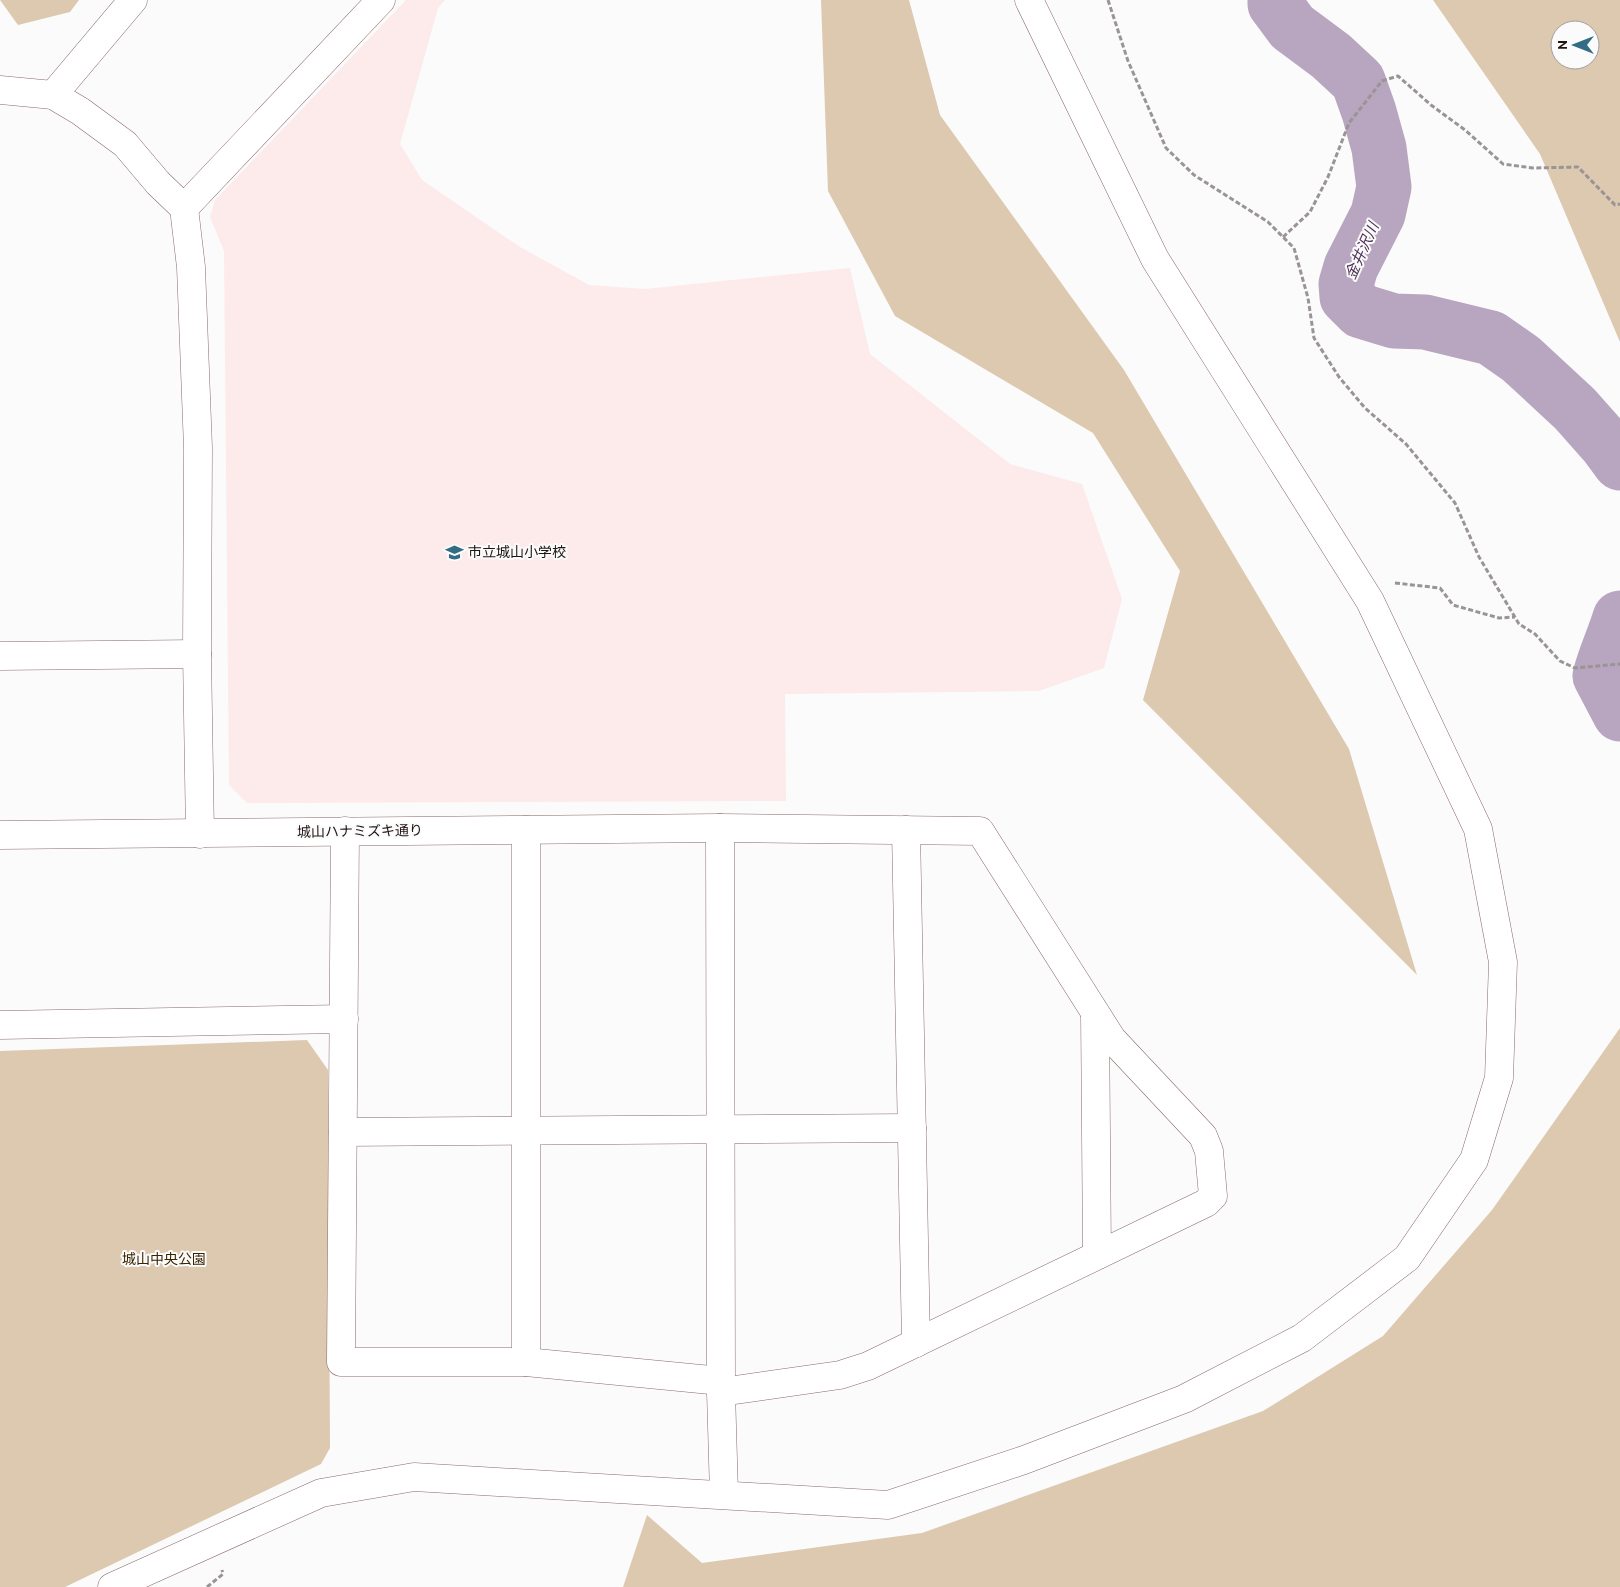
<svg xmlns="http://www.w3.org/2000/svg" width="1620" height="1587" font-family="Overpass,'Noto Sans JP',sans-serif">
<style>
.built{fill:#fdeaea}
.green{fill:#dcc9af;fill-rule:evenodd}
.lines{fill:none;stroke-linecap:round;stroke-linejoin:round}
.river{stroke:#b8a5bf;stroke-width:55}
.minor-casing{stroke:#8b696a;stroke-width:29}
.path{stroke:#9a9495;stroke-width:3;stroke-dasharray:5 2.5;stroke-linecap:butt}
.minor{stroke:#fff;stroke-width:28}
.labels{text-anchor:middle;stroke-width:4;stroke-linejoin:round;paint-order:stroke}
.poi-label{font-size:14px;fill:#201314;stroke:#fbfbfb;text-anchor:start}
.street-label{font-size:14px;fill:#201314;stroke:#fbfbfb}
.park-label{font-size:14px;fill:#3a2502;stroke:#fbfbfb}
.water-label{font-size:15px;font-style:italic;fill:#4f3359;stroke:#fbfbfb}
</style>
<rect width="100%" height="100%" fill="#fbfbfb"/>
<polygon class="built" points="406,0 445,0 438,8 400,144 422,180 520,247 589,285 645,289 850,268 870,354 1010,464 1082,484 1122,599 1104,668 1039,691 785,694 786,801 247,803 229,785 224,251 210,217 215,200"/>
<g class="green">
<polygon points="0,0 79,0 70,12 18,25"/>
<polygon points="821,0 909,0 940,115 1124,370 1349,749 1417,975 1143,700 1180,571 1093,433 895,316 828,191"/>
<path d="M1433 0H1620V342L1540 154ZM1560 30H1590V60H1560Z"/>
<polygon points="1620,1028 1620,1587 623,1587 647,1515 702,1563 922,1533 1263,1411 1383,1336 1492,1210"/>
<polygon points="307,1040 328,1070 330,1448 321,1464 65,1587 0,1587 0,1051"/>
</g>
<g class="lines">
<g class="river">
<polyline points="1275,0 1275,4 1292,27 1331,56 1358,81 1369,112 1379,148 1384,187 1378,214 1351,267 1346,284 1347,297 1361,311 1394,321 1425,322 1491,338 1521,359 1575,409 1606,444 1620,463"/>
<path d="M1620 618C1614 638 1605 656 1600 676L1620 714"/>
</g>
<defs>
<g id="minor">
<polyline points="0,90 53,95 80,111 125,144 158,183 184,208 191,267 198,448 197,654 200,834"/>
<polyline points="53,95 133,0"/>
<polyline points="184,208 381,0"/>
<polyline points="0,656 197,654"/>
<polyline points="720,828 721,1392 724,1494"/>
<polyline points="906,830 916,1343"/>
<polyline points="345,831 341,1362 526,1362 721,1381"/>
<polyline points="0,835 720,828 980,831 1112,1039 1203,1136 1209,1151 1213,1196 1206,1203 868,1366 840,1375 721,1392"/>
<polyline points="1095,1013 1097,1255"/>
<polyline points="0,1025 344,1019"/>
<polyline points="343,1132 912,1128"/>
<polyline points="526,1362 526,830"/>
<polyline points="112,1587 321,1493 414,1477 888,1505 1024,1460 1184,1399 1302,1338 1407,1258 1474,1160 1499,1078 1503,962 1478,829 1370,601 1155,259 1029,0"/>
</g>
</defs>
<use href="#minor" class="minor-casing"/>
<g class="path">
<polyline points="1108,0 1128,61 1166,148 1194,175 1268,222 1294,248 1308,298 1314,338 1339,377 1365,408 1406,444 1455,503 1479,557 1519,624 1535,634 1560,661 1575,668 1620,664"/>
<polyline points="1283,237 1310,212 1328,177 1349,123 1382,81 1398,76 1431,105 1465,130 1503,164 1533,168 1578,167 1615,205 1620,204"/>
<polyline points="1395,583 1440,588 1453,605 1499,618 1515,617"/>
<polyline points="207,1587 223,1574 222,1570"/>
</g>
<use href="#minor" class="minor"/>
</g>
<defs>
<symbol id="school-bare" viewBox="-9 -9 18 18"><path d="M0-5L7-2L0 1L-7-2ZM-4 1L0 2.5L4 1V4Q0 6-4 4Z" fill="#326c85" stroke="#fbfbfb" stroke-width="2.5" paint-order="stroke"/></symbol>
</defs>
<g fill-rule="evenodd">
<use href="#school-bare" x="442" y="540" width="25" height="25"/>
</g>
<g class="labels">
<g class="poi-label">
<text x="468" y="557">市立城山小学校</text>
</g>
<g class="street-label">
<text transform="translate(360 831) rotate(-1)" y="5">城山ハナミズキ通り</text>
</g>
<g class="park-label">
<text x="164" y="1264">城山中央公園</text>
</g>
<g class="water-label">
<text transform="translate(1362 251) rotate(-66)" y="5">金井沢川</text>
</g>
</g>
<g transform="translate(1575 45) rotate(270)"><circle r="24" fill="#fbfbfb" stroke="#a39e9f"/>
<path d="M0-4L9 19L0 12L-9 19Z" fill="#326c85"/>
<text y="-8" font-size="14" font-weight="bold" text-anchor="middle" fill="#201314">N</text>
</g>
</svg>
